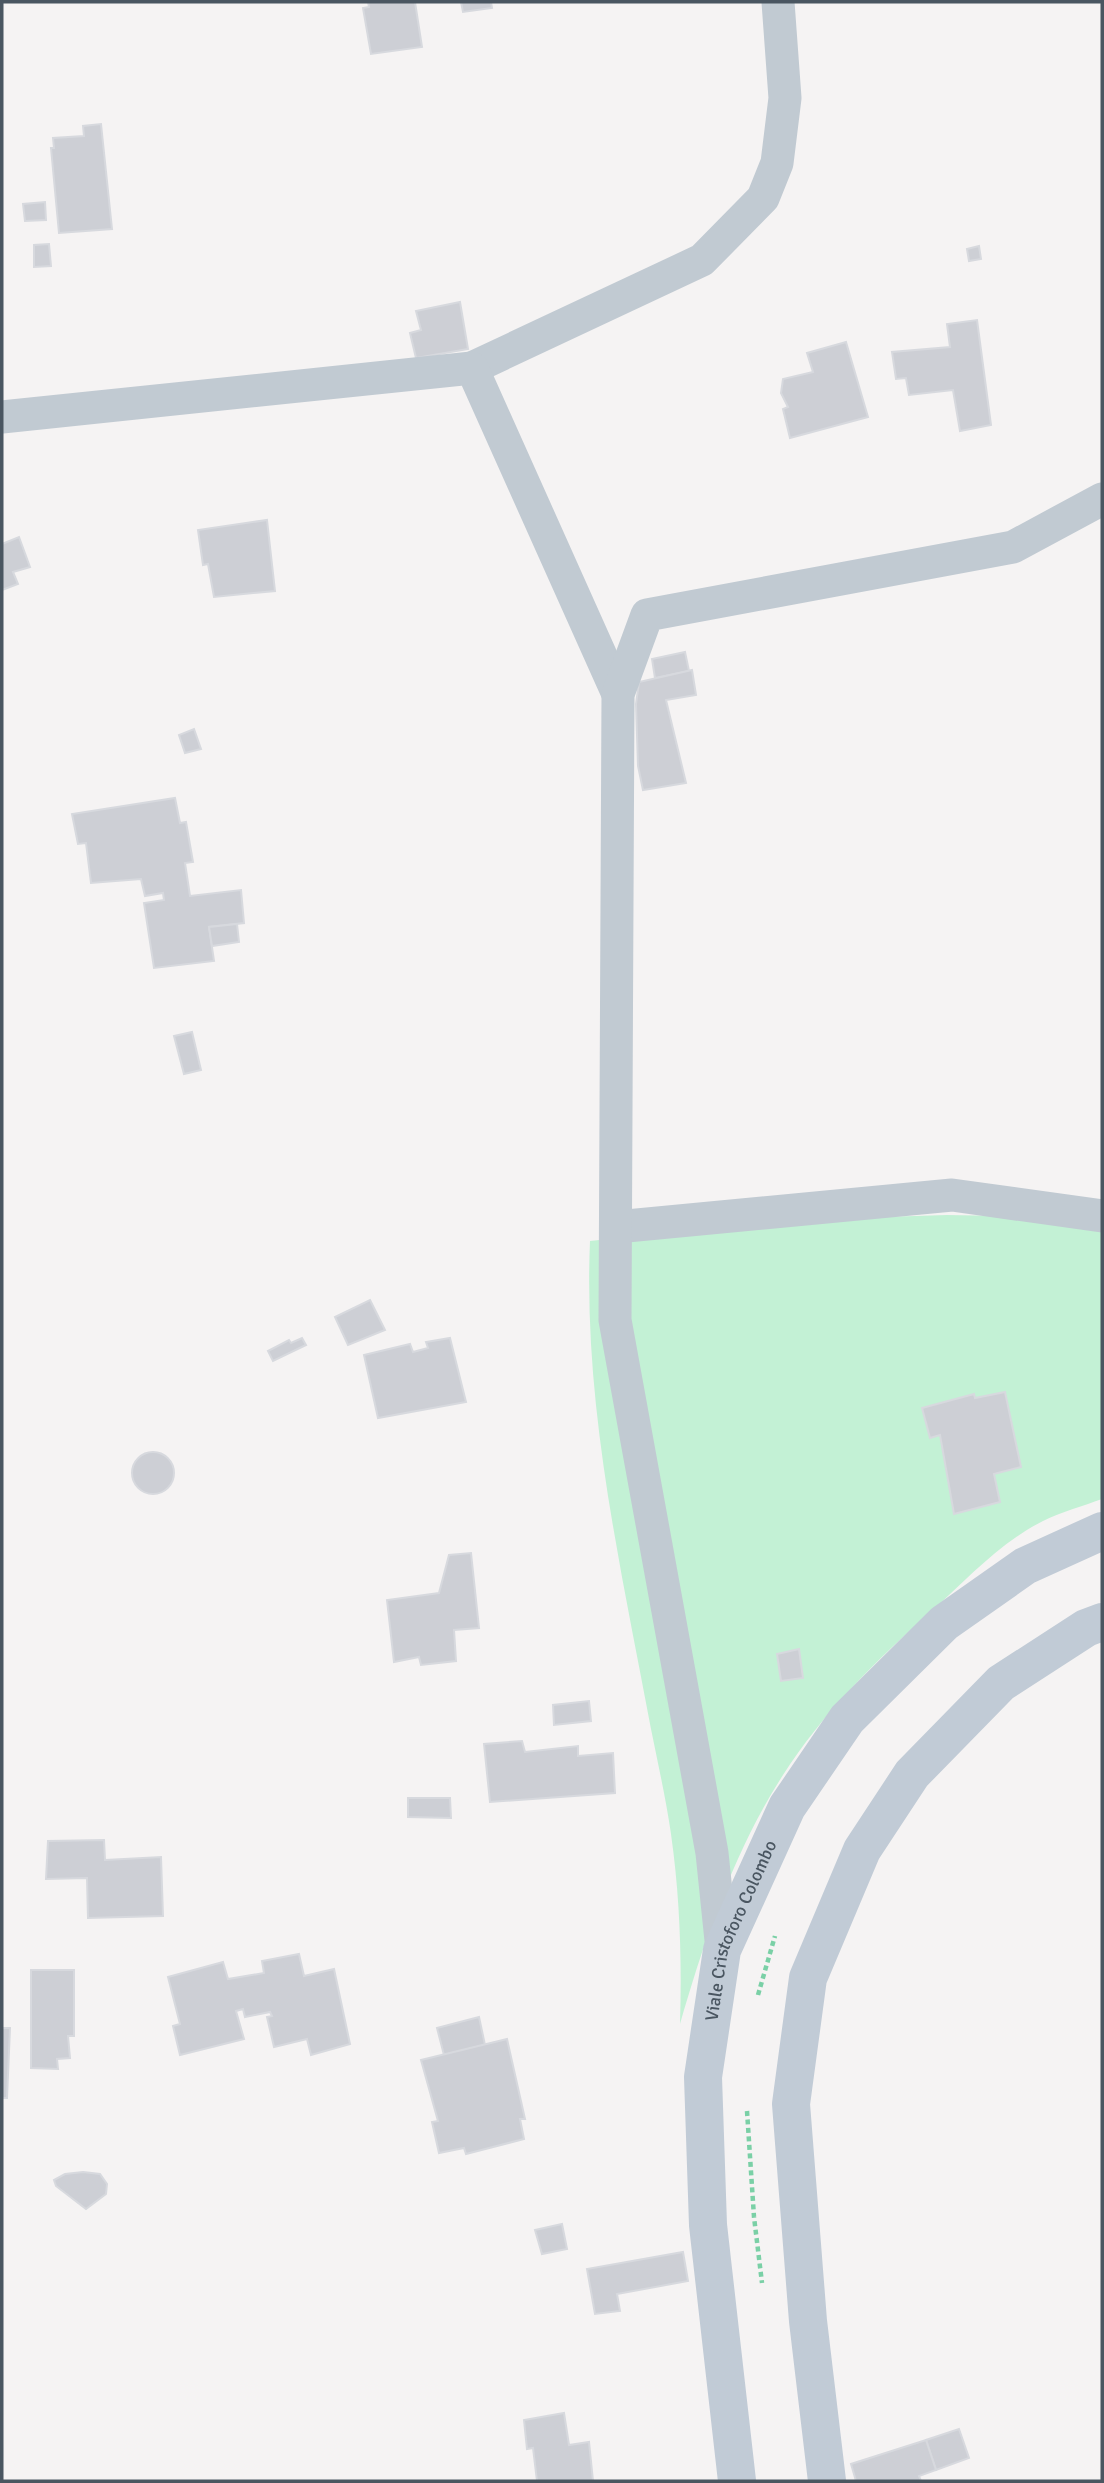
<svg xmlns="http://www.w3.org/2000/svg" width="1104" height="2483" font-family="Signika,sans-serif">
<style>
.green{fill:#c3f1d5}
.building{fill:#cdcfd5;stroke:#d7d9de;stroke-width:2}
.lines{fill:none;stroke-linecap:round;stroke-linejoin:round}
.path{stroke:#7ad0a6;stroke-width:4.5;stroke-dasharray:5 3.5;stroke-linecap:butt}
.minor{stroke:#c1cad2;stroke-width:33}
.secondary{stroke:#c1cbd6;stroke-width:38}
.labels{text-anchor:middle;stroke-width:6;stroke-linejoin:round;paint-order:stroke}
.street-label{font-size:18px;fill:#4a5661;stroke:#fff}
</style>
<rect width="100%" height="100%" fill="#f5f3f3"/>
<path class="green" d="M947 1215 1070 1217 1102 1224V1499C1083 1506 1061 1512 1043 1521 1001 1542 966 1580 932 1611 877 1659 822 1714 783 1775 734 1851 705 1938 680 2024 682 1961 680 1897 671 1834 666 1799 658 1764 651 1729 621 1568 583 1406 590 1241L786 1220Z"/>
<g class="building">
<polygon points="368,2 415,2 422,47 371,54 363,8 369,7"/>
<polygon points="461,2 491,2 492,8 463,12"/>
<polygon points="101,124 112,229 59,233 51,148 54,148 53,138 84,136 83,126"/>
<polygon points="45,202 46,220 25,221 23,204"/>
<polygon points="49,244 51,266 34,267 34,245"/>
<polygon points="979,246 981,259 969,261 967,249"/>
<polygon points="460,302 468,349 416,358 410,333 421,330 416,311"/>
<polygon points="977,320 991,425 960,431 953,390 909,395 906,378 896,379 892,352 950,347 947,324"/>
<polygon points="846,342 868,417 790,438 783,409 788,407 781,393 783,379 813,372 807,353"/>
<polygon points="267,520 275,591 214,597 208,564 203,565 198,530"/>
<polygon points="19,537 30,567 13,572 18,584 2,590 2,544"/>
<polygon points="685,652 689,671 655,678 652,659"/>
<polygon points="692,670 696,695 666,700 686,783 643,790 638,766 636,704 639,682"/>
<polygon points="194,729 201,749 185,753 179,735"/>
<polygon points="175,798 180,823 186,822 193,862 185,863 190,896 241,890 244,923 209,927 214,961 154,968 144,903 164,900 163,893 145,896 141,879 91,883 86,843 78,844 72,814"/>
<polygon points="237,924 239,942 212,946 209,927"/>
<polygon points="192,1032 201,1070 184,1074 174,1036"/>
<polygon points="370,1300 385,1330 348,1345 335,1317"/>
<polygon points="302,1338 306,1345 273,1361 268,1351 289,1340 291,1343"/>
<polygon points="450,1338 466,1402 378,1418 364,1355 410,1344 413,1352 428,1348 426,1342"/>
<polygon points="1005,1392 1021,1467 994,1474 1000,1502 954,1514 940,1435 930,1438 922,1408 974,1394 975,1398"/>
<circle cx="153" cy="1473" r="21"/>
<polygon points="471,1553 479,1628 454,1630 456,1661 421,1665 419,1657 394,1662 387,1600 439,1593 449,1555"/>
<polygon points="799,1649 803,1678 781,1681 777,1654"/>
<polygon points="589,1701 591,1721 554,1725 553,1705"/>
<polygon points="522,1741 525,1752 578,1746 578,1756 613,1753 615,1793 490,1802 484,1744"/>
<polygon points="408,1798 450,1798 451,1818 408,1817"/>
<polygon points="104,1840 105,1860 161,1857 163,1916 88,1918 87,1878 46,1879 48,1841"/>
<polygon points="299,1954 304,1976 334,1969 350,2044 311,2055 307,2039 274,2047 267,2017 272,2016 270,2012 245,2017 243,2009 236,2011 244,2039 180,2055 173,2026 180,2024 168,1977 223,1962 228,1979 264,1973 262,1961"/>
<polygon points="31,1970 74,1970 74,2036 68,2036 70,2058 57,2059 58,2069 31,2068"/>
<polygon points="479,2017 485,2045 444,2055 437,2028"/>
<polygon points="2,2028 10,2028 7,2098 2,2098"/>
<polygon points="507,2039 525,2119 520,2119 524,2139 466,2154 464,2148 439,2153 432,2122 438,2121 421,2060"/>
<polygon points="83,2172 100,2174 107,2184 106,2194 86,2209 56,2186 54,2180 65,2174"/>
<polygon points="562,2224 567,2249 542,2254 535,2230"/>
<polygon points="683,2252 688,2281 617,2294 620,2311 595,2314 587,2269"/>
<polygon points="564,2413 569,2445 589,2442 593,2481 537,2481 533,2448 527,2449 524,2420"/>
<polygon points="959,2429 969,2458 936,2470 926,2440"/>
<polygon points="926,2440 936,2470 919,2476 921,2481 856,2481 851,2464"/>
</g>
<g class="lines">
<g class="path">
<polyline points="758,1995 775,1936"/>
<polyline points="747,2111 754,2217 762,2283"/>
</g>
<g class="minor">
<polyline points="472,368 702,260 763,198 777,163 785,98 778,2"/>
<polyline points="2,417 472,368 618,694"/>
<polyline points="616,1227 952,1195 1102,1216"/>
<polyline points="722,1950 712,1853 615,1320 618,694 647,615 1013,547 1102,499"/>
</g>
<g class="secondary">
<path id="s1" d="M737 2481 708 2225 703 2077 722 1950 787 1807 847 1719 944 1623 1025 1566 1102 1531"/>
<polyline points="827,2481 808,2321 791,2104 808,1978 862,1850 912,1774 1001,1683 1086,1628 1102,1622"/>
</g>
</g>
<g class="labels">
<g class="street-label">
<text dy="6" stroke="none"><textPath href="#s1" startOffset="558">Viale Cristoforo Colombo</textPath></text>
</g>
</g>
<rect width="1104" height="2483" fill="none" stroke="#4a5661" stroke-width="7"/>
</svg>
